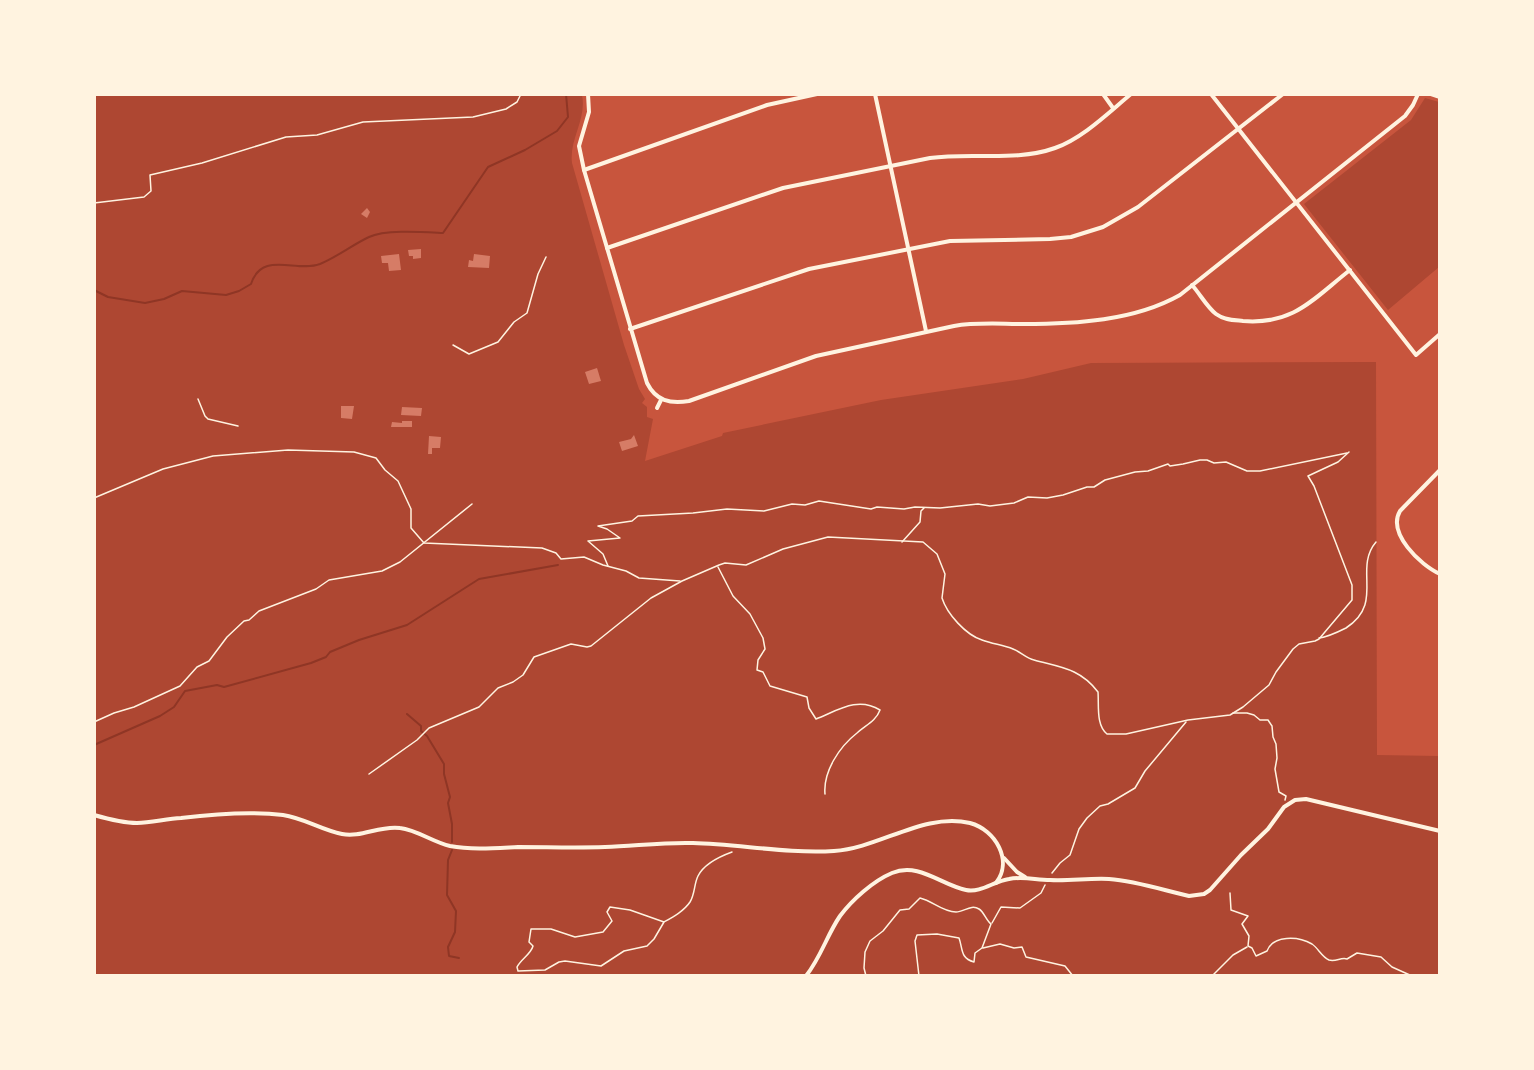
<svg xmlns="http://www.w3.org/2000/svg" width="1534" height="1070" font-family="Arial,sans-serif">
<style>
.green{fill:#ae4732}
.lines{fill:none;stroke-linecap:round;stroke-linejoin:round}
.stream{stroke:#8f3625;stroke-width:2}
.building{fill:#d67c66}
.path{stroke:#fff3e0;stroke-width:1.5}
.minor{stroke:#fff3e0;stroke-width:4}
</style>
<rect width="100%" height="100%" fill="#c8553d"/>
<g class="green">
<path d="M94 95H582C587 119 569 139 572 163L624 345 639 389 645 399 642 403 647 407V417L653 419 645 461 722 436 723 433 881 400 1023 379 1091 363 1376 362 1377 755 1439 756V975H95Z"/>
<polygon points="1425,98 1439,102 1439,267 1388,310 1304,204 1411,120"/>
</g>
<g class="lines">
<g class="stream">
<path d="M94 290 108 297 145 303 164 299 182 291 226 295 239 291 251 284C262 250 296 273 320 264 337 257 352 245 369 237 385 229 424 232 443 233L488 167 525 150 557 131 568 117 566 94"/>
<polyline points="407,714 421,726 421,731 427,736 444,764 444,774 450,797 448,803 452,824 452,842"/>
<polyline points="94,745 160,716 174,707 185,691 217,685 224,687 311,663 326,657 330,652 359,640 407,625 479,579 558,565"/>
<polyline points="452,850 448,860 447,895 456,911 455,932 448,947 449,956 459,958"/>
</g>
</g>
<g class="building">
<polygon points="367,208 370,212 367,218 361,214"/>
<polygon points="421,249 421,258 413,259 413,256 409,256 408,250"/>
<polygon points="399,254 401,270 389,271 388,263 382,263 381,256"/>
<polygon points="474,254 490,256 489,268 468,267 469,260 473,261"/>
<polygon points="597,368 601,381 589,384 585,372"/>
<polygon points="341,406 354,406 352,419 341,418"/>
<polygon points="402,407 422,408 421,416 401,415"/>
<polygon points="402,421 412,421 412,427 391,427 392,422 402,423"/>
<polygon points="634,435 638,446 622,451 619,442 631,439"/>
<polygon points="429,436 441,437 440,448 432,448 432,454 428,454"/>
</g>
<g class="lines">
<g class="path">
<polyline points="94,203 144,197 151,191 150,175 202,163 286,137 317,135 363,122 473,117 506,109 517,102 521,94"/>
<polyline points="453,345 469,354 498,342 514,322 527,313 538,274 546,257"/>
<polyline points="198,399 205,416 208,419 238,426"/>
<polyline points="94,498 163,469 213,456 288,450 354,452 376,458 385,470 398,481 411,509 411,528 424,543 542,548 556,553 561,559 584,557 603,565 626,571 639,578 680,581"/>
<polyline points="902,542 920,522 921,511 924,508"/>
<polyline points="608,566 603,554 588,541 620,538 607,529 598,526 632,521 638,516 693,513 727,509 764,511 792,504 805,505 819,501 871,509 877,507 904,509 915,507 940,508 978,504 990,506 1014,503 1028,497 1047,498 1063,495 1087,487 1094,487 1105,480 1135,472 1148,471 1168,464 1170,466 1183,464 1200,460 1207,460 1214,463 1226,462 1247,471 1260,471 1347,453"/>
<path d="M718 567 733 596 750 614 763 638 765 649 758 660 757 670 763 672 770 686 807 697 809 708 816 719C837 711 857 696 880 710 876 721 866 725 857 733 839 747 823 772 825 794"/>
<path d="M1319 638C1328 637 1338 632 1346 628 1385 603 1353 569 1376 542"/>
<polyline points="1233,713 1247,713 1254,715 1260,720 1268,720 1272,726 1273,737 1276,744 1277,758 1275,769 1279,792 1286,796 1285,800"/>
<polyline points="94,722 114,713 134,707 180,686 197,667 209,661 227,637 244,621 249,620 259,611 316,589 329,580 382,571 400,562 472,504"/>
<path d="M369 774 417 740 429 728 479 707 498 688 513 682 523 675 534 657 571 644 587 647 591 646 651 598 682 581 719 565 725 563 746 565 783 549 828 537 923 542 937 554 945 574 942 598C947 614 966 635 982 640 993 644 1003 645 1013 649 1021 652 1026 658 1034 660 1059 667 1080 668 1098 692 1099 706 1096 725 1107 734H1126L1188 720 1230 715 1243 707 1269 685 1276 672 1293 649 1299 644 1315 641 1319 639 1352 600V585L1314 486 1308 476 1338 462 1349 452"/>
<polyline points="1052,873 1060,863 1070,855 1079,829 1087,818 1100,806 1108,804 1135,788 1145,771 1186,722"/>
<path d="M1230 893 1231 910 1248 916 1242 924 1249 936 1248 946 1252 948 1256 956 1267 951C1273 935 1298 936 1312 944 1318 948 1322 957 1329 960 1336 962 1341 957 1347 959L1357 953 1381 957 1392 967 1412 976"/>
<path d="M664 922 654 939 647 946 624 951 601 966 565 961 559 962 545 970 518 971 517 967C521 959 531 954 533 946L529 942 531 929H551L575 937 603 932 612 921 607 912 610 907 630 910 664 922C673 917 684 911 690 902 695 894 694 884 698 876 704 864 721 856 732 852"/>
<polyline points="992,923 1001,907 1020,908 1041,893 1045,885"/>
<polyline points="983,948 1000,944 1014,948 1022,947 1026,957 1065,966 1073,976"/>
<path d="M866 976 864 968 865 952 870 941 883 931 900 910 909 909 920 898C933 901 942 912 956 912 964 912 971 904 979 909 984 912 986 920 991 924L982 948 975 953 974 962C960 958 963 949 959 938L937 934 917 935 915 941 919 976"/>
<polyline points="1212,976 1233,955 1247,947"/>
</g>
<g class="minor">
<path d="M588 94 589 112 579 146 584 170 647 383C656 401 670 404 689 401L816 356 954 326C976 322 1000 324 1023 324 1075 324 1134 321 1180 295L1405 116 1413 105 1418 94"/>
<polyline points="875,94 926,331"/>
<polyline points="1103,94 1113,108"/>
<polyline points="1211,94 1416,355 1440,334"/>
<polyline points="1431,94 1440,97"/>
<polyline points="584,170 767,105 817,94"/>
<path d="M607 248 783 188 930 158C971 152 1016 162 1055 148 1083 138 1108 113 1131 94"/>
<path d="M1192 285C1200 294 1207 307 1216 314 1224 320 1234 320 1243 321 1294 325 1313 299 1350 270"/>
<polyline points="630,329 809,269 950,241 1050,239 1071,237 1103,227 1138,207 1283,94"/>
<polyline points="657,408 661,400"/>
<path d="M1440 470 1400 511C1387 533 1420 565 1440 574"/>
<path d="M94 815C108 819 123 823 137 823 152 822 167 819 181 818 214 814 249 811 283 815 304 818 321 830 342 834 361 838 380 825 400 828 417 830 433 842 450 846 472 850 496 848 518 847 547 847 576 848 605 847 635 846 664 842 693 843 739 844 787 854 834 851 880 848 924 812 970 823 996 830 1013 861 996 883"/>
<polyline points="1004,858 1017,872 1025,877"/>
<path d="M806 976C821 957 827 935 840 916 852 900 873 881 892 873 919 862 941 885 966 890 981 893 994 881 1009 879 1023 876 1036 880 1050 880 1070 881 1089 878 1109 879 1136 881 1163 890 1189 896L1204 894 1210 890 1241 855 1268 829 1284 807 1295 800 1306 799 1440 831"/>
</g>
</g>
<rect width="1534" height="1070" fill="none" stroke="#fff3e0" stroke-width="192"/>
</svg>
